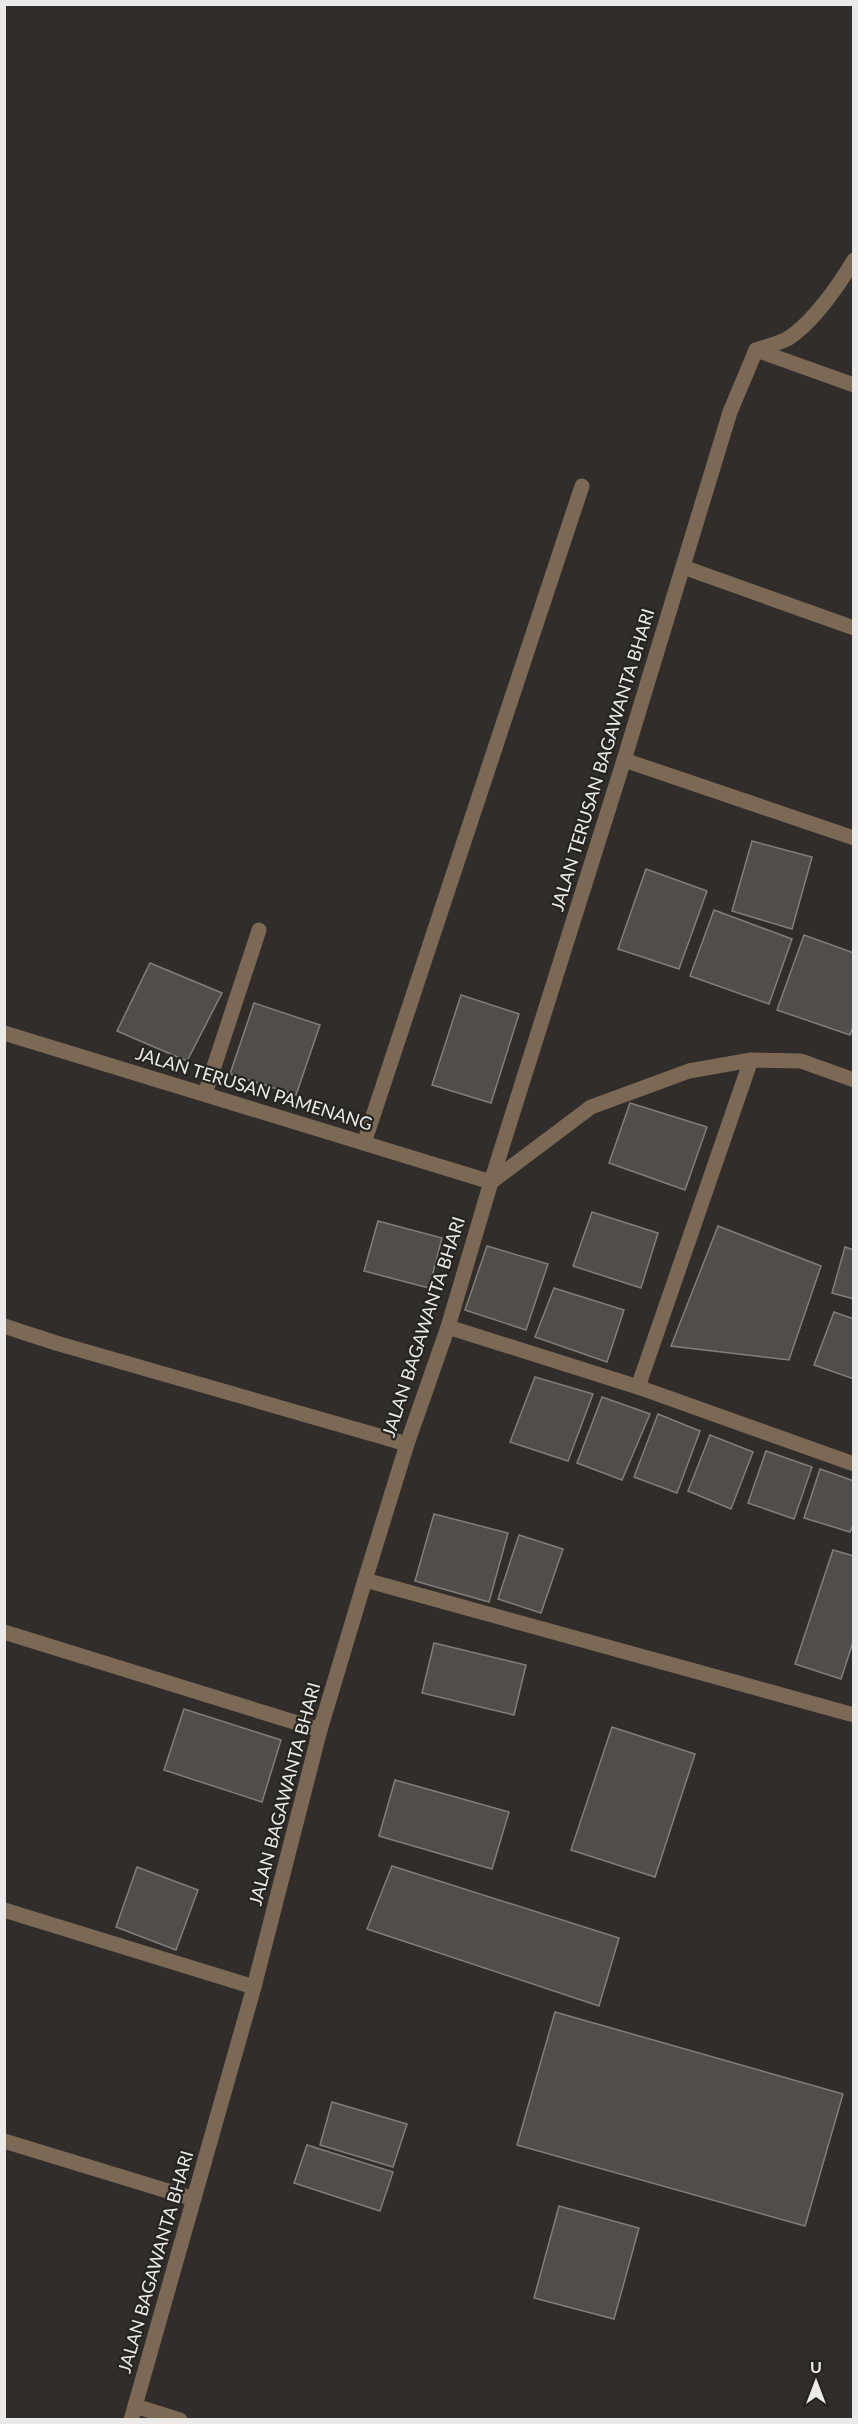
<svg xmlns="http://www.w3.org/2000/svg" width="858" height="2424" font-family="Lato,sans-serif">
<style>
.building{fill:#504d4b;stroke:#817e7b;stroke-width:1.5}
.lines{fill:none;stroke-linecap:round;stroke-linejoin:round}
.service{stroke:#7c6955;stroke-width:15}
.minor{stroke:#7c6955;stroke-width:15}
.labels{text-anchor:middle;stroke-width:4.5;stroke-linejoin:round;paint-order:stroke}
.street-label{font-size:18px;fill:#ebeae8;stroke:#262421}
</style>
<rect width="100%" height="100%" fill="#302d2b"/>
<g class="building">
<polygon points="752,841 812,857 792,929 732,911"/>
<polygon points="646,869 707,891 679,969 618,949"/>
<polygon points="714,910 792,939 769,1004 690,976"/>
<polygon points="804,935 854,953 854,1024 850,1035 777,1010"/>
<polygon points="150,963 222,993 187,1061 117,1031"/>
<polygon points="461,995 519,1014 491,1103 432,1085"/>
<polygon points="254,1003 320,1025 296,1095 230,1074"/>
<polygon points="630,1103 707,1127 685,1190 609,1163"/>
<polygon points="592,1212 658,1233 641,1288 573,1266"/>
<polygon points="378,1221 442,1238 429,1288 364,1271"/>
<polygon points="718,1226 821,1266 789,1360 671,1346"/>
<polygon points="487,1246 548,1264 526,1330 465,1310"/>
<polygon points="845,1247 854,1250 854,1299 832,1293"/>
<polygon points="554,1288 624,1310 607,1362 535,1337"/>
<polygon points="834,1312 854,1319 854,1379 814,1365"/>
<polygon points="535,1377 593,1394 568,1461 510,1442"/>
<polygon points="602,1397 650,1414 622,1480 577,1463"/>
<polygon points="658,1414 700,1431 677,1493 634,1477"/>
<polygon points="710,1435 753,1452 731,1509 688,1491"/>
<polygon points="766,1451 812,1467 794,1519 748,1503"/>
<polygon points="820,1469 854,1481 854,1523 850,1532 804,1518"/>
<polygon points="434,1514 508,1533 489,1602 415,1581"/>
<polygon points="519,1535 563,1549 541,1613 498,1599"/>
<polygon points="833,1550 854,1556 854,1639 841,1679 795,1664"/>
<polygon points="434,1643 526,1665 514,1715 422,1693"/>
<polygon points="184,1709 281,1740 262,1802 164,1770"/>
<polygon points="612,1727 695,1754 655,1877 571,1850"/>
<polygon points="395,1780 509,1812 492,1869 379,1836"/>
<polygon points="392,1866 619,1938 599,2006 367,1929"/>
<polygon points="137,1867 198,1890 176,1950 116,1927"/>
<polygon points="555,2012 843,2094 805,2226 517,2145"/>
<polygon points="332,2102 407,2124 393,2167 320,2145"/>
<polygon points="307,2145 393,2172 380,2211 294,2183"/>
<polygon points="559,2206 639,2228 614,2319 534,2298"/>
</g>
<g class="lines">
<polyline class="service" points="364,1143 582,486"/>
<g class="minor">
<path d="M756 350C766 346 778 344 787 339 812 324 839 285 854 260"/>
<polyline points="756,350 854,385"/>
<polyline points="683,567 854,628"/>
<polyline points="624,760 854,838"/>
<polyline points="4,1033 491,1182"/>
<polyline points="205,1094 259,930"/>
<polyline points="491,1182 591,1107 689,1071 751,1060 801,1061 854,1080"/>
<polyline points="4,1326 56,1343 407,1444"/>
<polyline points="448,1327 638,1387 854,1464"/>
<polyline points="638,1387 751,1060"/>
<polyline points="365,1580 854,1715"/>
<polyline points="4,1632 320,1730"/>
<polyline points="4,1910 254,1987"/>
<polyline points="4,2141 194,2199"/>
<polyline points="135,2406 180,2420"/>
<polyline points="131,2420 254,1987 320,1730 365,1580 407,1444 448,1327 491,1182 624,760 730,412 756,350"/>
</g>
</g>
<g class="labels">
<g class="street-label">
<text transform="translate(603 760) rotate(-73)" y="6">JALAN TERUSAN BAGAWANTA BHARI</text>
<text transform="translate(254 1089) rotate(17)" y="6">JALAN TERUSAN PAMENANG</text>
<text transform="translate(424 1327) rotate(-72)" y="6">JALAN BAGAWANTA BHARI</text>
<text transform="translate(285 1794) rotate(-75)" y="6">JALAN BAGAWANTA BHARI</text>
<text transform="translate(156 2262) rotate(-74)" y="6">JALAN BAGAWANTA BHARI</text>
</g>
</g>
<rect width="858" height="2424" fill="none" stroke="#ebeae8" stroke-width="12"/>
<g transform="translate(816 2382)" stroke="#262421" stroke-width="4.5" paint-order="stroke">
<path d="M0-4.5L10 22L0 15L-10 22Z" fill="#ebeae8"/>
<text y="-9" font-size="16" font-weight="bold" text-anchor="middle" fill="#ebeae8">U</text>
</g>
</svg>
